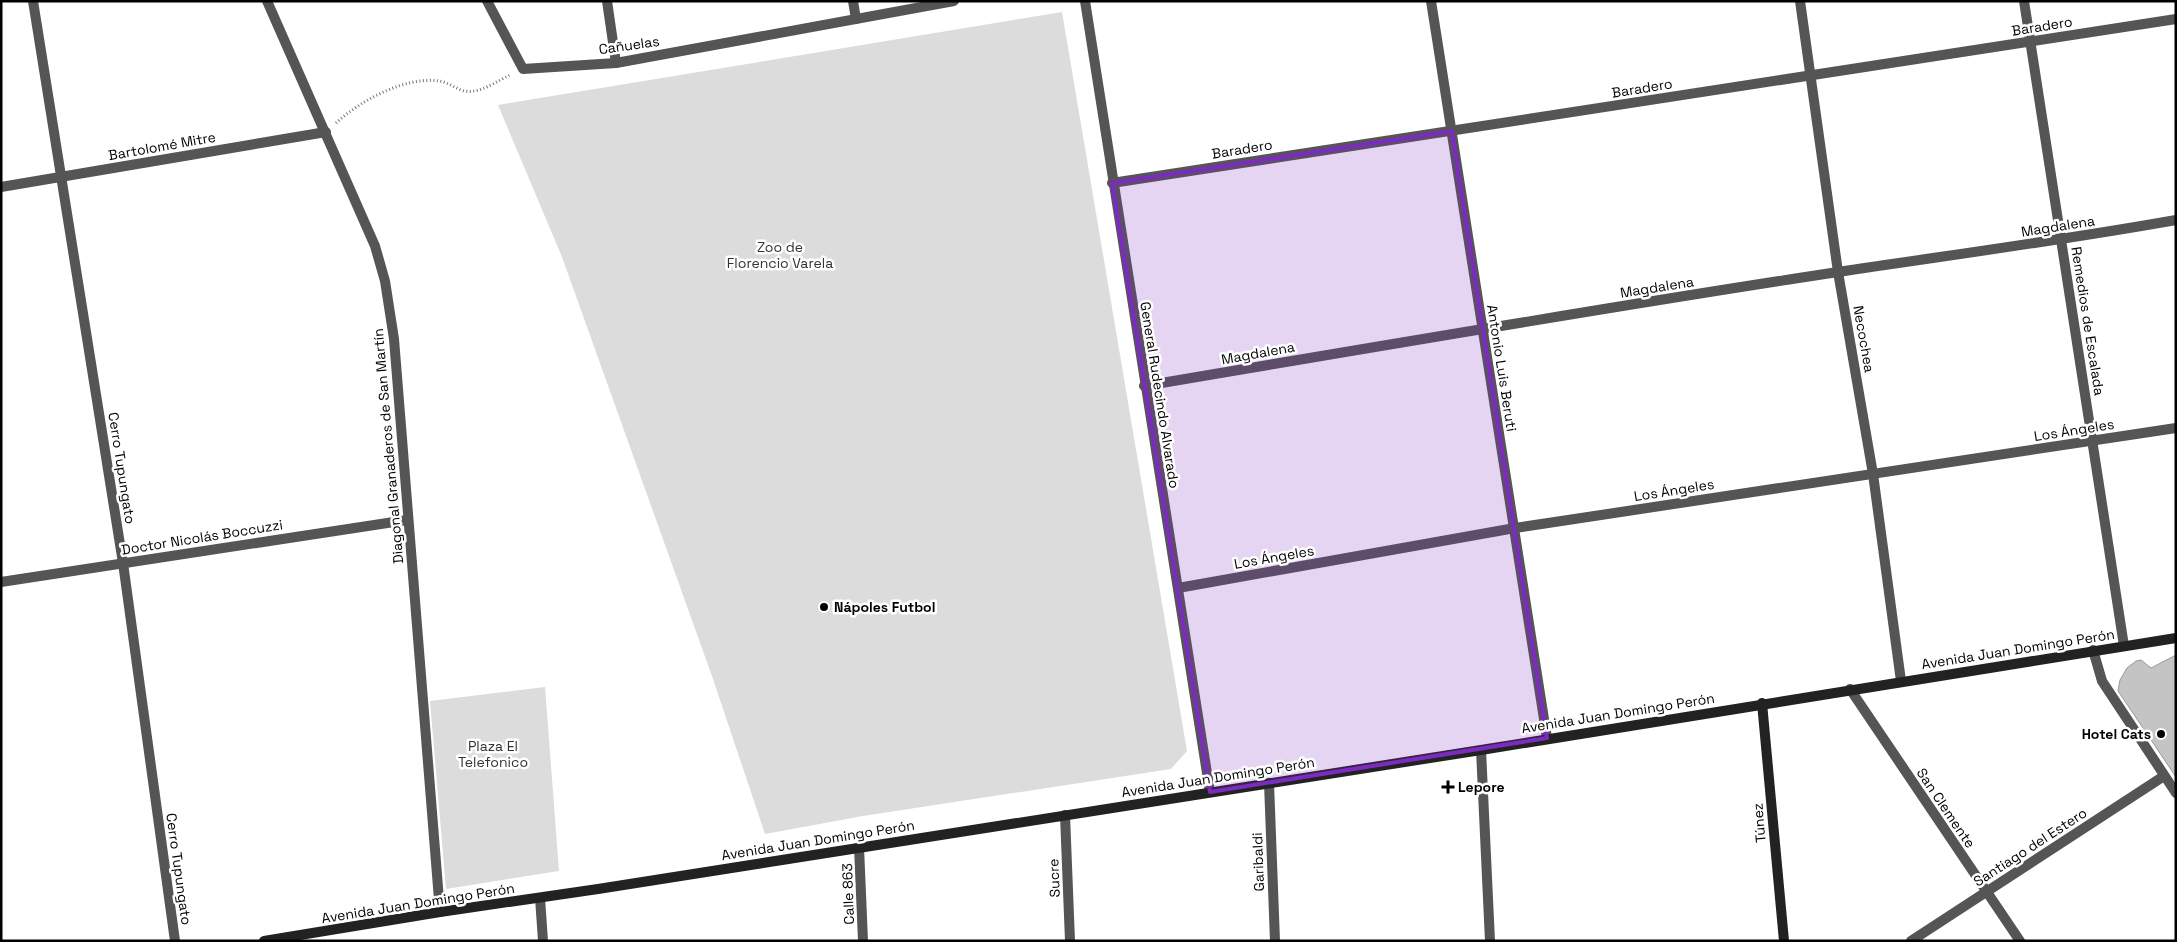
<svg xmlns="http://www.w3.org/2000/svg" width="2177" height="942" font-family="'Space Grotesk',sans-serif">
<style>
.green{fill:#dcdcdc}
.building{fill:#c4c4c4;stroke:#999}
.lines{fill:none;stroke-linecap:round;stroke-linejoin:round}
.path{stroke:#777;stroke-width:3;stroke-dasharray:1 2.5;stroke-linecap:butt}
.street{stroke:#555;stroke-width:10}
.secondary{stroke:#222;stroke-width:10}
.marked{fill:#7b2cbf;fill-opacity:0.2;stroke:#7b2cbf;stroke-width:4;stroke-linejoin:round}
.poi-dot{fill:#000;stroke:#fff;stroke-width:2}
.labels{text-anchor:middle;stroke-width:5;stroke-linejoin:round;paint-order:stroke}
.street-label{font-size:14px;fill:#000;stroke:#fff}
.park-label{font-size:14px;fill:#333;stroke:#fff}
.poi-label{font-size:14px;font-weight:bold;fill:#000;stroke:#fff;text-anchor:start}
</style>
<rect width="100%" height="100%" fill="#fff"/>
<g class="green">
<polygon points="1062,12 1187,751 1171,769 863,816 765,834 713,679 562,257 498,105"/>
<polygon points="545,687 559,871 446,889 430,701"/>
</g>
<polygon class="building" points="2176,655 2176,777 2118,691 2120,680 2127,668 2136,661 2141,660 2151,668"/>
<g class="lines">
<path class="path" d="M336 123C360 101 405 76 439 81 448 82 456 89 464 91 480 94 497 81 510 75"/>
<g class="street">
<polyline points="33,1 123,563 175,941"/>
<polyline points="267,1 375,246 385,281 394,339 440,912"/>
<polyline points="487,1 523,69 616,63 954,1"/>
<polyline points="607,1 616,63"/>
<polyline points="853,1 856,19"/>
<polyline points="1085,1 1210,792"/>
<polyline points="1431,1 1547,738"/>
<polyline points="1800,1 1838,272 1873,474 1901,681"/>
<polyline points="2024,1 2124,646"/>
<polyline points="1112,183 2176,19"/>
<polyline points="1,187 326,132"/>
<path d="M1144 386C1375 347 1607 307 1838 272 1951 255 2064 240 2176 220"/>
<polyline points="1,582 407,520"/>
<polyline points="1178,588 1515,528 2176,428"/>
<polyline points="2093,650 2102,681 2176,793"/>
<polyline points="1850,689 2020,941"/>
<polyline points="1481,750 1490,941"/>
<polyline points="1269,783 1275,941"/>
<polyline points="1065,815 1070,941"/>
<polyline points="859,847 863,941"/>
<polyline points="540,898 543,941"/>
<polyline points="1911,941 2164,776"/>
</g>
<g class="secondary">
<polyline points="1762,703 1784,941"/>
<polyline points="264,941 440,912 598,889 1481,750 2176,638"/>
</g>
</g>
<path class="marked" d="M1452 131 1547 738 1210 792 1112 183Z"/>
<g class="poi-dot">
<circle cx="824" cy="607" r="5"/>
<circle cx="2161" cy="734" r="5"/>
<path d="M1445.5 779.5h5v5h5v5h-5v5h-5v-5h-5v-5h5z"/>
</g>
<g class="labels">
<g class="street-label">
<text transform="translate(2042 26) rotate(-9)" y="5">Baradero</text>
<text transform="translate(629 45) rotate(-8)" y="5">Cañuelas</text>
<text transform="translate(1642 88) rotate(-9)" y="5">Baradero</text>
<text transform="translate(162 146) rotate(-10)" y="5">Bartolomé Mitre</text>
<text transform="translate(1242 149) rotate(-9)" y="5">Baradero</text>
<text transform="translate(2058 226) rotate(-9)" y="5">Magdalena</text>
<text transform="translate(1657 287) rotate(-9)" y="5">Magdalena</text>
<text transform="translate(2088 321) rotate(81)" y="5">Remedios de Escalada</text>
<text transform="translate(1864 339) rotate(80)" y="5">Necochea</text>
<text transform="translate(1258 353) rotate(-10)" y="5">Magdalena</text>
<text transform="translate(1502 368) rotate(81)" y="5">Antonio Luis Beruti</text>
<text transform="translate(1160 395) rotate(81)" y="5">General Rudecindo Alvarado</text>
<text transform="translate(2074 430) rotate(-9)" y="5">Los Ángeles</text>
<text transform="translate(388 446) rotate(-95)" y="5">Diagonal Granaderos de San Martín</text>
<text transform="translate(122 468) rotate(81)" y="5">Cerro Tupungato</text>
<text transform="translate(1674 490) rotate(-9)" y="5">Los Ángeles</text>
<text transform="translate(202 537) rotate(-9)" y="5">Doctor Nicolás Boccuzzi</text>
<text transform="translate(1274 557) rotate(-10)" y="5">Los Ángeles</text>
<text transform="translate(2018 649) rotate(-9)" y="5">Avenida Juan Domingo Perón</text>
<text transform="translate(1618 713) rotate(-9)" y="5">Avenida Juan Domingo Perón</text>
<text transform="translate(1218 777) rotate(-9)" y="5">Avenida Juan Domingo Perón</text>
<text transform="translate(1946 808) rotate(56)" y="5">San Clemente</text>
<text transform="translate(1759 823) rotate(-95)" y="5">Túnez</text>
<text transform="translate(818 840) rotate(-9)" y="5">Avenida Juan Domingo Perón</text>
<text transform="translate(2030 847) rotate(-33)" y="5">Santiago del Estero</text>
<text transform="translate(1258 862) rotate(-92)" y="5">Garibaldi</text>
<text transform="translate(179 869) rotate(82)" y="5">Cerro Tupungato</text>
<text transform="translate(1054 878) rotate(-92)" y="5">Sucre</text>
<text transform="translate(848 894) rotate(-92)" y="5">Calle 863</text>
<text transform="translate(418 903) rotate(-9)" y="5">Avenida Juan Domingo Perón</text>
</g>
<g class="park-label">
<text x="780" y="252">Zoo de<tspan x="780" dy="16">Florencio Varela</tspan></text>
<text x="493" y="751">Plaza El<tspan x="493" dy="16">Telefonico</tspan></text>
</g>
<g class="poi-label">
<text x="834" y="612">Nápoles Futbol</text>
<text x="2151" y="739" text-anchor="end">Hotel Cats</text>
<text x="1458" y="792">Lepore</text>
</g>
</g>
<rect width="2177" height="942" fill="none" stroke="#000000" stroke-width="5"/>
</svg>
